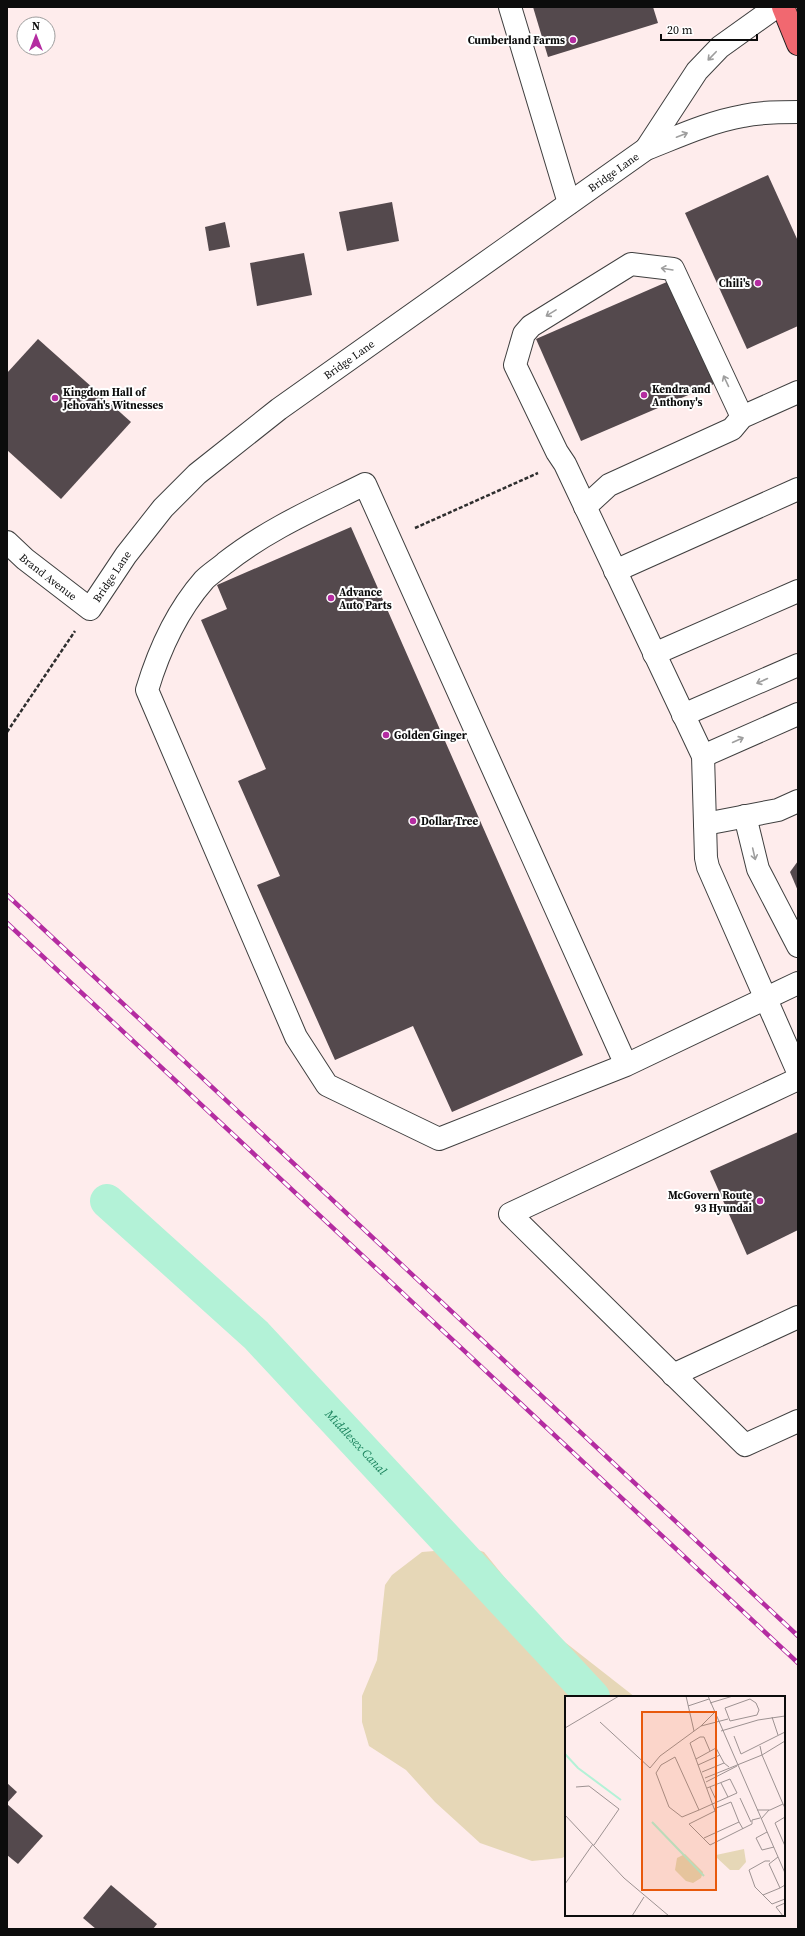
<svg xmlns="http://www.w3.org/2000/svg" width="805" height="1936" font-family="'Source Serif 4',serif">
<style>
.green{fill:#e6d7b7}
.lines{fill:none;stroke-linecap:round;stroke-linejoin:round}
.canal{stroke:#b3f2d7;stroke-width:34}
.building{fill:#54494d}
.minor-casing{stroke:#3f3f3f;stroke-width:24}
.major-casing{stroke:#1d1d1d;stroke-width:24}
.path{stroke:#2e2e2e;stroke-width:2.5;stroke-dasharray:4 2;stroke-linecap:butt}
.minor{stroke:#fff;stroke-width:22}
.major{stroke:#f16870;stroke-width:22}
.rail-casing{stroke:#b42ca1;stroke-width:4.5}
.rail{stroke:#fff;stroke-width:3;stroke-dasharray:9;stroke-linecap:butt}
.oneway{stroke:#9e9e9e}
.poi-dot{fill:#b42ca1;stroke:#fff;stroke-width:1.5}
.labels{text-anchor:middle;stroke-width:4;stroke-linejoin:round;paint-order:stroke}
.poi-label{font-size:11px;font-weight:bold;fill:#0c0c0c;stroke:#fff;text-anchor:start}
.street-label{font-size:11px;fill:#0c0c0c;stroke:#fff}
.water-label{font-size:12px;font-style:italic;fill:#1a825c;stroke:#fff}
.inset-river{fill:none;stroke:#b3f2d7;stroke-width:2}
.inset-road{fill:none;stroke:#9d9292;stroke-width:1}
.view{fill:#e8590c;fill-opacity:0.15;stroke:#e8590c;stroke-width:2}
.inset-edge{fill:none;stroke:#0c0c0c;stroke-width:2}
</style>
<rect width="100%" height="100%" fill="#feecec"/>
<polygon class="green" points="472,1548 484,1552 543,1625 635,1697 566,1697 566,1856 562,1858 532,1861 480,1843 435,1802 406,1770 369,1746 362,1722 362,1696 377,1660 385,1585 392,1575 422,1552"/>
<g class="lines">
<path class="canal" id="s1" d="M107 1201 256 1335 593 1697"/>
</g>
<g class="building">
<polygon points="533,7 653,7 658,23 548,57"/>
<polygon points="768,175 798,241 798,326 747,349 685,213"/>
<polygon points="392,202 399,241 347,251 339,212"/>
<polygon points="225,222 230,247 209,251 205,227"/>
<polygon points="304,253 312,295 257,306 250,263"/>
<polygon points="669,281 714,384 581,441 536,339"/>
<polygon points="38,339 131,422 61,499 7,450 7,373"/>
<polygon points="351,527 583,1055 452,1112 413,1026 335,1060 257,885 280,876 238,781 266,769 201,620 227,609 217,585"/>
<polygon points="798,861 798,891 790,872"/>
<polygon points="798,1132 798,1230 747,1255 710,1171"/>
<polygon points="7,1783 17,1792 7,1803"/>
<polygon points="7,1804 43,1836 18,1864 7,1855"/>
<polygon points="111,1885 157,1924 153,1929 96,1929 83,1918"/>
</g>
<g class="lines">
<defs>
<g id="minor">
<polyline points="510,7 569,203"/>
<polyline points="646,149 697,71 720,47 776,7"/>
<polyline points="742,417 673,269 631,264 531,326 524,334 515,365 557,452 565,464 703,756 706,858 708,867 798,1072"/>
<polyline points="585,507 609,485 732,429 742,417 798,392"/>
<path id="s2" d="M7 542 25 559 90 609 126 555 163 508 197 474 279 409 646 149C677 137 709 122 743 116 761 112 779 112 798 112"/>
<polyline points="615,571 798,489"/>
<polyline points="654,654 798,591"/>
<polyline points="683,715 798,665"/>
<polyline points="703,756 798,714"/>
<polyline points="745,816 758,869 798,946"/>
<polyline points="705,824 778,810 798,801"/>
<path d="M626 1065 365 484C317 508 268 529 225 563 218 569 210 574 204 580 176 612 159 650 147 690L296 1037 327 1085 439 1139 626 1065 798 983"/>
<polyline points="798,1079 510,1214 745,1445 798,1421"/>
<polyline points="673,1375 798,1317"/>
</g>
<polyline id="major" points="783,7 798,44"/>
</defs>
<use href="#minor" class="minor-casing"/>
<use href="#major" class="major-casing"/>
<g class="path">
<polyline points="415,528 538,473"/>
<polyline points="7,732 75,631"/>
</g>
<use href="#minor" class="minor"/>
<use href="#major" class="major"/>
<defs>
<g id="rail">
<polyline points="7,895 798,1636"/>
<polyline points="7,923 798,1663"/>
</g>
</defs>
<use href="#rail" class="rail-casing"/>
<use href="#rail" class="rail"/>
</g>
<defs><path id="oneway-shaft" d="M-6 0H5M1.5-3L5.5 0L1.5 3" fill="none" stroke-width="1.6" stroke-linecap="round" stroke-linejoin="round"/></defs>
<g class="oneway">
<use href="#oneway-shaft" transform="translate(712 56) rotate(134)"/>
<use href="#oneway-shaft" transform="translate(682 135) rotate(-21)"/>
<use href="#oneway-shaft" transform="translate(667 269) rotate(-171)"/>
<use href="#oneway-shaft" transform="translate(551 313) rotate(148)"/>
<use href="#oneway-shaft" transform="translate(726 381) rotate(-115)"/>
<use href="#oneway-shaft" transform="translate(762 681) rotate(156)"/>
<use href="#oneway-shaft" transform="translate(738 740) rotate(-24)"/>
<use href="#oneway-shaft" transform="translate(754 854) rotate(77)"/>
</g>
<g class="poi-dot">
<circle cx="573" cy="40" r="4"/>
<circle cx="758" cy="283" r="4"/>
<circle cx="644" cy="395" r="4"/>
<circle cx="55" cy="398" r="4"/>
<circle cx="331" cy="598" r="4"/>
<circle cx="386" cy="735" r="4"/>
<circle cx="413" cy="821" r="4"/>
<circle cx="760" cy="1201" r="4"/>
</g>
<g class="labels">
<g class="poi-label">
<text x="565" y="44" text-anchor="end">Cumberland Farms</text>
<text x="750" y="287" text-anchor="end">Chili's</text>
<text x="652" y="393">Kendra and<tspan x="652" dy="13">Anthony's</tspan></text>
<text x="63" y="396">Kingdom Hall of<tspan x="63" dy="13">Jehovah's Witnesses</tspan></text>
<text x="339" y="596">Advance<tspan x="339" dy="13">Auto Parts</tspan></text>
<text x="394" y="739">Golden Ginger</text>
<text x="421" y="825">Dollar Tree</text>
<text x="752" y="1199" text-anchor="end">McGovern Route<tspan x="752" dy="13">93 Hyundai</tspan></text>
</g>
<g class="street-label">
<text dy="4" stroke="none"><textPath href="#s2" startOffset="794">Bridge Lane</textPath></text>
<text dy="4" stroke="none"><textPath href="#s2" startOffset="470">Bridge Lane</textPath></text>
<text dy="4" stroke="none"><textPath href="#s2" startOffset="54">Brand Avenue</textPath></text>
<text dy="4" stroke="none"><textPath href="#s2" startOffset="146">Bridge Lane</textPath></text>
</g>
<g class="water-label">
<text dy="4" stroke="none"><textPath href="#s1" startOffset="347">Middlesex Canal</textPath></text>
</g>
</g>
<g transform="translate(565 1696)">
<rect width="220" height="220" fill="#feecec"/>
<path d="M179 153 181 166 174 174H165L151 161V159ZM120 158 138 176 136 182 128 187 121 185 110 174 112 162Z" fill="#e6d7b7"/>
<path class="inset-river" d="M0 58 13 72 56 104M87 126 139 180"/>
<path class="inset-road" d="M121 0 129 35M143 0 220 177M185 3 191 7 194 14 192 19 165 25 160 12ZM145 7 168 0M123 10 144 3M207 21 213 39M35 26 85 72 95 60 136 30 163 23M136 30 149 17M0 32 54 0M156 35 193 24 220 20M169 40 176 58 220 36M195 50 197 59 220 45M145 55 139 41H135L125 47 150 115 124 128 145 149 187 128V124L195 122M131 63 151 52 159 67 164 71M133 69 155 59M137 76 159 67M140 82 197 59 218 108M141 86 172 70M156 87 163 101M11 91 24 90 54 113 29 149M145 91 152 106M175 102 186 126M149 113 166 106 174 126M134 114 110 61 96 69 91 77 104 111 117 121 134 114 172 97 165 83 142 92M192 114H205L218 108 220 112M0 119 59 182 104 220M220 121 210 127 220 150M196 123 204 114M202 136 191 142 197 154 209 151M139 142 174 126 178 133M213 161 204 168 215 192 220 189M205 165H200L184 174 190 191 198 199 215 192M0 188 28 148M198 199 207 208 220 203M67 220 79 201M218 220 211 211 220 207"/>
<path class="view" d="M77 16H151V194H77Z"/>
<rect width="220" height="220" class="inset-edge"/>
</g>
<rect width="805" height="1936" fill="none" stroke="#0c0c0c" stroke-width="16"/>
<g transform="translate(36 36)"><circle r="19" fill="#ffffff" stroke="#9e9e9e"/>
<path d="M0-3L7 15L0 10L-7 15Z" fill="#b42ca1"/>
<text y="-6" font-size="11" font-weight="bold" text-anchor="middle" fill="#0c0c0c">N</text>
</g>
<path d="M661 34v6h96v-6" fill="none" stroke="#0c0c0c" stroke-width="2"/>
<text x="667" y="34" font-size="12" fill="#0c0c0c" stroke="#ffffff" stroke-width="3" paint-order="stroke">20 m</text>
</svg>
